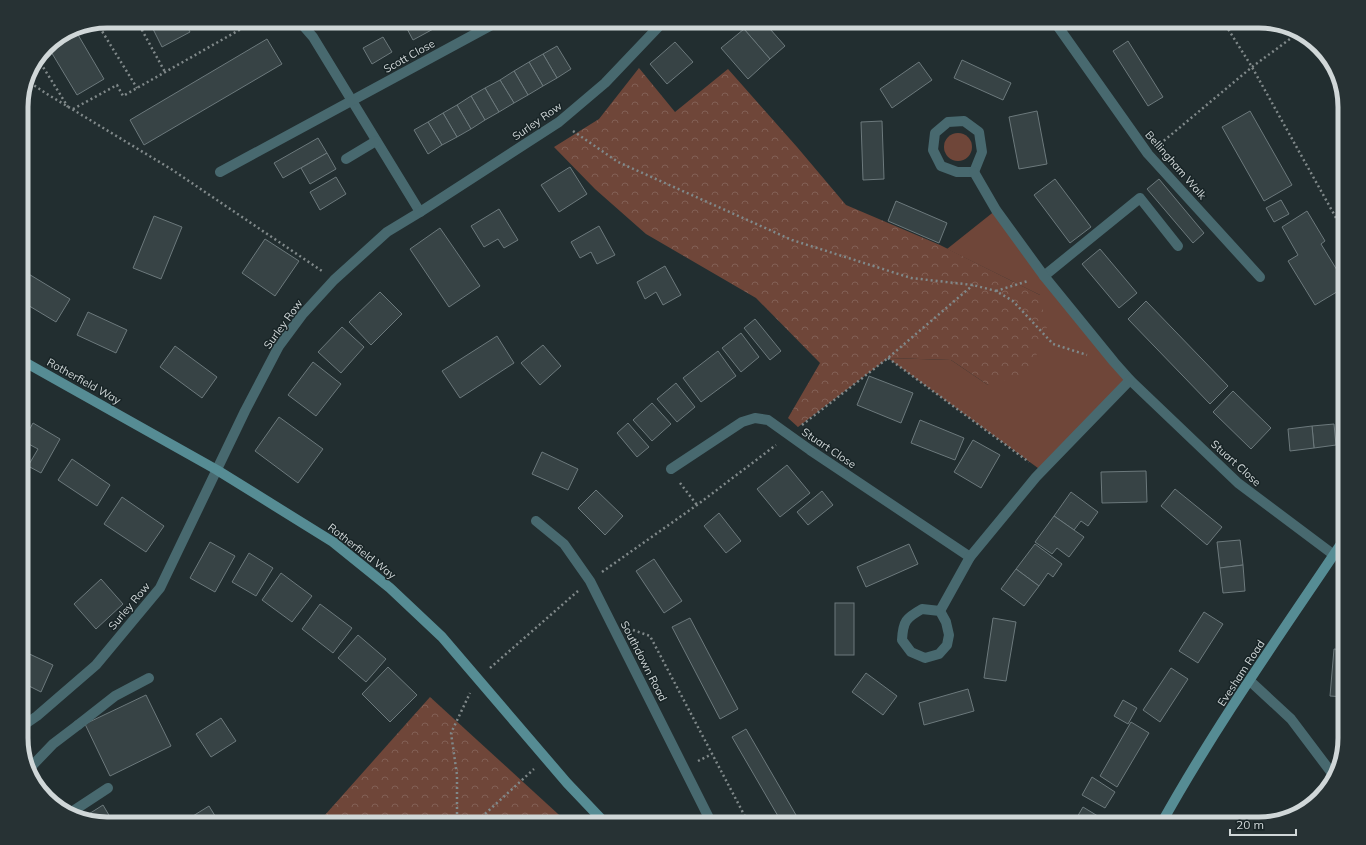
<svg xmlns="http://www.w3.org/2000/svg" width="1366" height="845" font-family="Mulish,sans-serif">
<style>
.green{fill:#6f4639}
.forest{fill:url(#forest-crowns)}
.building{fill:#374345;stroke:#6c797c}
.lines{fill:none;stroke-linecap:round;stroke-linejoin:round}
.path{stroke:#80898a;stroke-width:2.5;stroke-dasharray:2 3;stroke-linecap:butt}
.lane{stroke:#48696f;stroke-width:10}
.street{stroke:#48696f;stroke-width:10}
.secondary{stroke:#568c94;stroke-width:10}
.labels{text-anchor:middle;stroke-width:3;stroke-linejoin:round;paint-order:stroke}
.street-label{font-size:11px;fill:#d0d7d8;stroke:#182426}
.rim{fill:none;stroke:#d0d7d8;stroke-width:5}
</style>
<defs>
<pattern id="forest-crowns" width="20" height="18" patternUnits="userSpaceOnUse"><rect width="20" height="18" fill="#6f4639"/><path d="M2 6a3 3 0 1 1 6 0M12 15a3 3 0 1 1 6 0" fill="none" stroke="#826055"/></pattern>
</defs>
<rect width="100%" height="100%" fill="#222e30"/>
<g class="green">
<circle cx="958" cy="147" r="14"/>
<polygon points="996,210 1130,380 1042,471 888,358 951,360 988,385 1040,295 947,249"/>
</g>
<g class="forest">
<polygon points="639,68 675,112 728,69 797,147 846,205 940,245 1040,295 1047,329 1029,373 988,385 951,360 888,358 798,427 788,418 820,363 756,298 646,234 595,189 554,147 599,119"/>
<polygon points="430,697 569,824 317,824"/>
</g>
<g class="building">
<polygon points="149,21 184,21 190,32 162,47"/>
<polygon points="413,21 448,21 413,40 405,25"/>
<polygon points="753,21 763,21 785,46 770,59 744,29"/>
<polygon points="778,21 794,21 785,29"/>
<polygon points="74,28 104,79 77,95 47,45"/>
<polygon points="744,29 770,59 748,79 721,48"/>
<polygon points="383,37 392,52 372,64 363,48"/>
<polygon points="267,39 282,64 144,145 130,120"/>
<polygon points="1128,41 1163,97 1148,106 1113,51"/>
<polygon points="675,42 693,62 667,84 650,64"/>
<polygon points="557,46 571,69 557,78 543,54"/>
<polygon points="543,54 557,78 543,86 529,62"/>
<polygon points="962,60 1011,83 1003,100 954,78"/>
<polygon points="529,62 543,86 528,95 514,71"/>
<polygon points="919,62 932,80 892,108 880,89"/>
<polygon points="514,71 528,95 514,103 500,80"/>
<polygon points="500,80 514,103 499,112 485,88"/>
<polygon points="485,88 499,112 485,120 471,96"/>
<polygon points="471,96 485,120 471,129 457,105"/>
<polygon points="457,105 471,129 457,137 443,113"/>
<polygon points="1037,111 1047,164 1019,169 1009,117"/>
<polygon points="1250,111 1292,185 1264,201 1222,127"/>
<polygon points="443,113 457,137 442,145 428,122"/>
<polygon points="882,121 884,179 863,180 861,122"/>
<polygon points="428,122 442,145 428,154 414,130"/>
<polygon points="318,138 327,153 283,178 274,163"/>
<polygon points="327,153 336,169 310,184 301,168"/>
<polygon points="570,167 587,194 559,212 541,185"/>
<polygon points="336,177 346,194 320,210 310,192"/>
<polygon points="1055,179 1091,227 1070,243 1034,195"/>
<polygon points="1159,179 1204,233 1193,243 1147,189"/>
<polygon points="1281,200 1289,214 1274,222 1266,208"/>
<polygon points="896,201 947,223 939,243 888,221"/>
<polygon points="499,209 518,240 504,248 498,239 484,247 471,226"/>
<polygon points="1307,211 1325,241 1321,244 1345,283 1345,287 1315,305 1288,261 1298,255 1282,227"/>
<polygon points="154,216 182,227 161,279 133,268"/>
<polygon points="599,226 615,255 597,264 591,252 580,258 571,242"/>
<polygon points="440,228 480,286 449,307 410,249"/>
<polygon points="265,239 299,261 275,296 242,273"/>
<polygon points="1100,249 1137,293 1119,308 1082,264"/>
<polygon points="665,266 681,295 663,305 656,292 645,299 637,282"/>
<polygon points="27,273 70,299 56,322 21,301 21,283"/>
<polygon points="380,292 402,314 371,345 349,322"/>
<polygon points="1146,301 1228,386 1210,404 1128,319"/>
<polygon points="88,312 127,330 116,353 77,335"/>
<polygon points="755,319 781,351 770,360 744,328"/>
<polygon points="342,327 364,347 341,373 318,352"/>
<polygon points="741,333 759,357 741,372 722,348"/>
<polygon points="497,336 514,363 460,398 442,371"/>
<polygon points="543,345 561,366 540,385 521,363"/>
<polygon points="175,346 217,377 202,398 160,367"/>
<polygon points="718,351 736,376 701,402 683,378"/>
<polygon points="313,362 341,384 316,416 288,395"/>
<polygon points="869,376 913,393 901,423 857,405"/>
<polygon points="676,383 695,407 677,422 657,399"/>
<polygon points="1233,391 1271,428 1251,449 1213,412"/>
<polygon points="652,403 671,424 652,441 633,420"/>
<polygon points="21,415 28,419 21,430"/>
<polygon points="279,417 323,449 298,483 255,451"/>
<polygon points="920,420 964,438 955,460 911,443"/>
<polygon points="33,423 60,439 41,473 28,466 38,449 23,441"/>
<polygon points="628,423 649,447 637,457 617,433"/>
<polygon points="1334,424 1336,445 1314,448 1312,426"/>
<polygon points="1312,426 1314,448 1290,451 1288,429"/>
<polygon points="973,440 1000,455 981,488 954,472"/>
<polygon points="542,452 578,469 568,490 532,474"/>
<polygon points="72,459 110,485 97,506 58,480"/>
<polygon points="787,465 810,493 780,517 757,489"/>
<polygon points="1146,471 1147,502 1102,503 1101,472"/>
<polygon points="1175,489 1222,527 1207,545 1161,506"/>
<polygon points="596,490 623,516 605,535 578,508"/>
<polygon points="822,491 833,505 808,525 797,512"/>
<polygon points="1071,492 1098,512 1088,526 1081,521 1074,530 1054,516"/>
<polygon points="122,497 164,526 146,552 104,524"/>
<polygon points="719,513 741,541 726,553 704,526"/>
<polygon points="1054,516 1084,537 1069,557 1057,548 1052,554 1035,542"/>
<polygon points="1240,540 1243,565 1220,568 1217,542"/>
<polygon points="210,542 235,556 215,592 190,578"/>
<polygon points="909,544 918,564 866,587 857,567"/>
<polygon points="1035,544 1062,564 1053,577 1048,573 1039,586 1016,569"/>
<polygon points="249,553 273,568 256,596 232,582"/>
<polygon points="654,559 682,601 664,613 636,571"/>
<polygon points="1243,565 1245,591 1223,593 1220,568"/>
<polygon points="1016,569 1039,586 1024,606 1001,589"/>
<polygon points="281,573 312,596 292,622 262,600"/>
<polygon points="101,579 123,604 96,629 74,604"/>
<rect x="835" y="603" width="19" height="52"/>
<polygon points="320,604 352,628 333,653 302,629"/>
<polygon points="1204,612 1223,624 1198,663 1179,651"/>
<polygon points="690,618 738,709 720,719 672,627"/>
<polygon points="993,618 1016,622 1006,681 984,678"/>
<polygon points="358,635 386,659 366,682 338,658"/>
<polygon points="1334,649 1345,650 1345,697 1330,696"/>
<polygon points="21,650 53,665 41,692 21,682"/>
<polygon points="388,667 417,695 390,722 362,694"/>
<polygon points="1171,668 1188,679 1160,722 1143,710"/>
<polygon points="866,673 897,696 883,715 852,692"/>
<polygon points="968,689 974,711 924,725 919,703"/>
<polygon points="146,695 171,746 110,776 85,724"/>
<polygon points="1123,700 1137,708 1128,724 1114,716"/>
<polygon points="221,718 236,741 211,757 196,734"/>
<polygon points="1131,722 1149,733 1117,787 1100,776"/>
<polygon points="746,729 796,815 782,823 732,737"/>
<polygon points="1092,777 1115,792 1105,808 1082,795"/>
<polygon points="103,805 113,822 107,824 84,817"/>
<polygon points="209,806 220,824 180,824"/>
<polygon points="1083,807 1101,818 1098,824 1073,824"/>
</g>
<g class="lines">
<g class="path">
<polyline points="137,21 165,72"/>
<polyline points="1223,21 1252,67 1345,234"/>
<polyline points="97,23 137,88"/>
<polyline points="325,28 334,21"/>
<polyline points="38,59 68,107"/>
<polyline points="26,80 47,94 171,169 322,271"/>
<polyline points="73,109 117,85 123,96 255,21"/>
<polyline points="573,131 618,162 792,240 911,278 973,285 996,291 1013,301 1053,344 1087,355"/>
<polyline points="1160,144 1252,67 1298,33"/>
<polyline points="996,291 1028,281"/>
<polyline points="888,358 1029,462"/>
<polyline points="802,425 888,358 973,285"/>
<polyline points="680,483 697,505"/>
<polyline points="602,572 697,505 776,445"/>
<polyline points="633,630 650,636 749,824"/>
<polyline points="490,668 578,591"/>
<polyline points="698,761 712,754"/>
<polyline points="457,824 457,775 451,733 470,693"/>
<polyline points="474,824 534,769"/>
</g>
<g class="lane">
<polyline points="1054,21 1148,154 1260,277"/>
<polyline points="1044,276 1140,198 1178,246"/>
<polyline points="78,725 115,696 149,678"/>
<polyline points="70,813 108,788"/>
</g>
<g class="street">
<polyline points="299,21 313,37 420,212"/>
<polygon points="964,121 979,132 982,152 974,172 957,172 941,166 933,150 935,133 948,122"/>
<polyline points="346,159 376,141"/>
<polyline points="220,172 499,21"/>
<polyline points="974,172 996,210 1044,276 1114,362 1130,380 1238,483 1334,555"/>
<polyline points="671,469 742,422 755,418 768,420 810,450 970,557"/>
<polyline points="536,521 564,544 590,581 712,824"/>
<path d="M922 609 940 611 946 622 949 635 947 645 939 654 925 658 911 652 902 640C903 621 906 618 922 609Z"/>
<polyline points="940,611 970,557 1036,477 1130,380"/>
<polyline points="1250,681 1291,719 1334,776"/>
<polyline points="21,727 37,716 96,665 160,588 245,411 279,346 302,315 334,280 387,232 420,212 559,122 605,83 664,21"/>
<polyline points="29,769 53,744 78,725"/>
</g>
<g class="secondary">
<polyline points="21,360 217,470 333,542 390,588 442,637 567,783 606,824"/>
<path d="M1161 824C1216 725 1282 632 1345 538"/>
</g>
</g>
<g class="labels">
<g class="street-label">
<text transform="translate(409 56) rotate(-29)" y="4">Scott Close</text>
<text transform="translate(537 121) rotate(-35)" y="4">Surley Row</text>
<text transform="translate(1176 165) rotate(49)" y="4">Bellingham Walk</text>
<text transform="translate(283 324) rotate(-54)" y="4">Surley Row</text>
<text transform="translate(84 381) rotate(29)" y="4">Rotherfield Way</text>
<text transform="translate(829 448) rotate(34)" y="4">Stuart Close</text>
<text transform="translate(1236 463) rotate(42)" y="4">Stuart Close</text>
<text transform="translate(362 551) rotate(38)" y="4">Rotherfield Way</text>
<text transform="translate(129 606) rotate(-50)" y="4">Surley Row</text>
<text transform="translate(644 661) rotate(63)" y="4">Southdown Road</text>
<text transform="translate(1241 673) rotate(-57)" y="4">Evesham Road</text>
</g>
</g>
<path d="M0 0H1366V845H0ZM107 28H1259A79 79 0 0 1 1338 107V738A79 79 0 0 1 1259 817H107A79 79 0 0 1 28 738V107A79 79 0 0 1 107 28Z" fill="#273234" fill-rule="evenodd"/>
<path class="rim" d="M107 28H1259A79 79 0 0 1 1338 107V738A79 79 0 0 1 1259 817H107A79 79 0 0 1 28 738V107A79 79 0 0 1 107 28Z"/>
<path d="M1230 829v6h66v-6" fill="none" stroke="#d0d7d8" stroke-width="2"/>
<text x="1236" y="829" font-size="12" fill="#d0d7d8" stroke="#182426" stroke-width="3" paint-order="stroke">20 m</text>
</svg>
